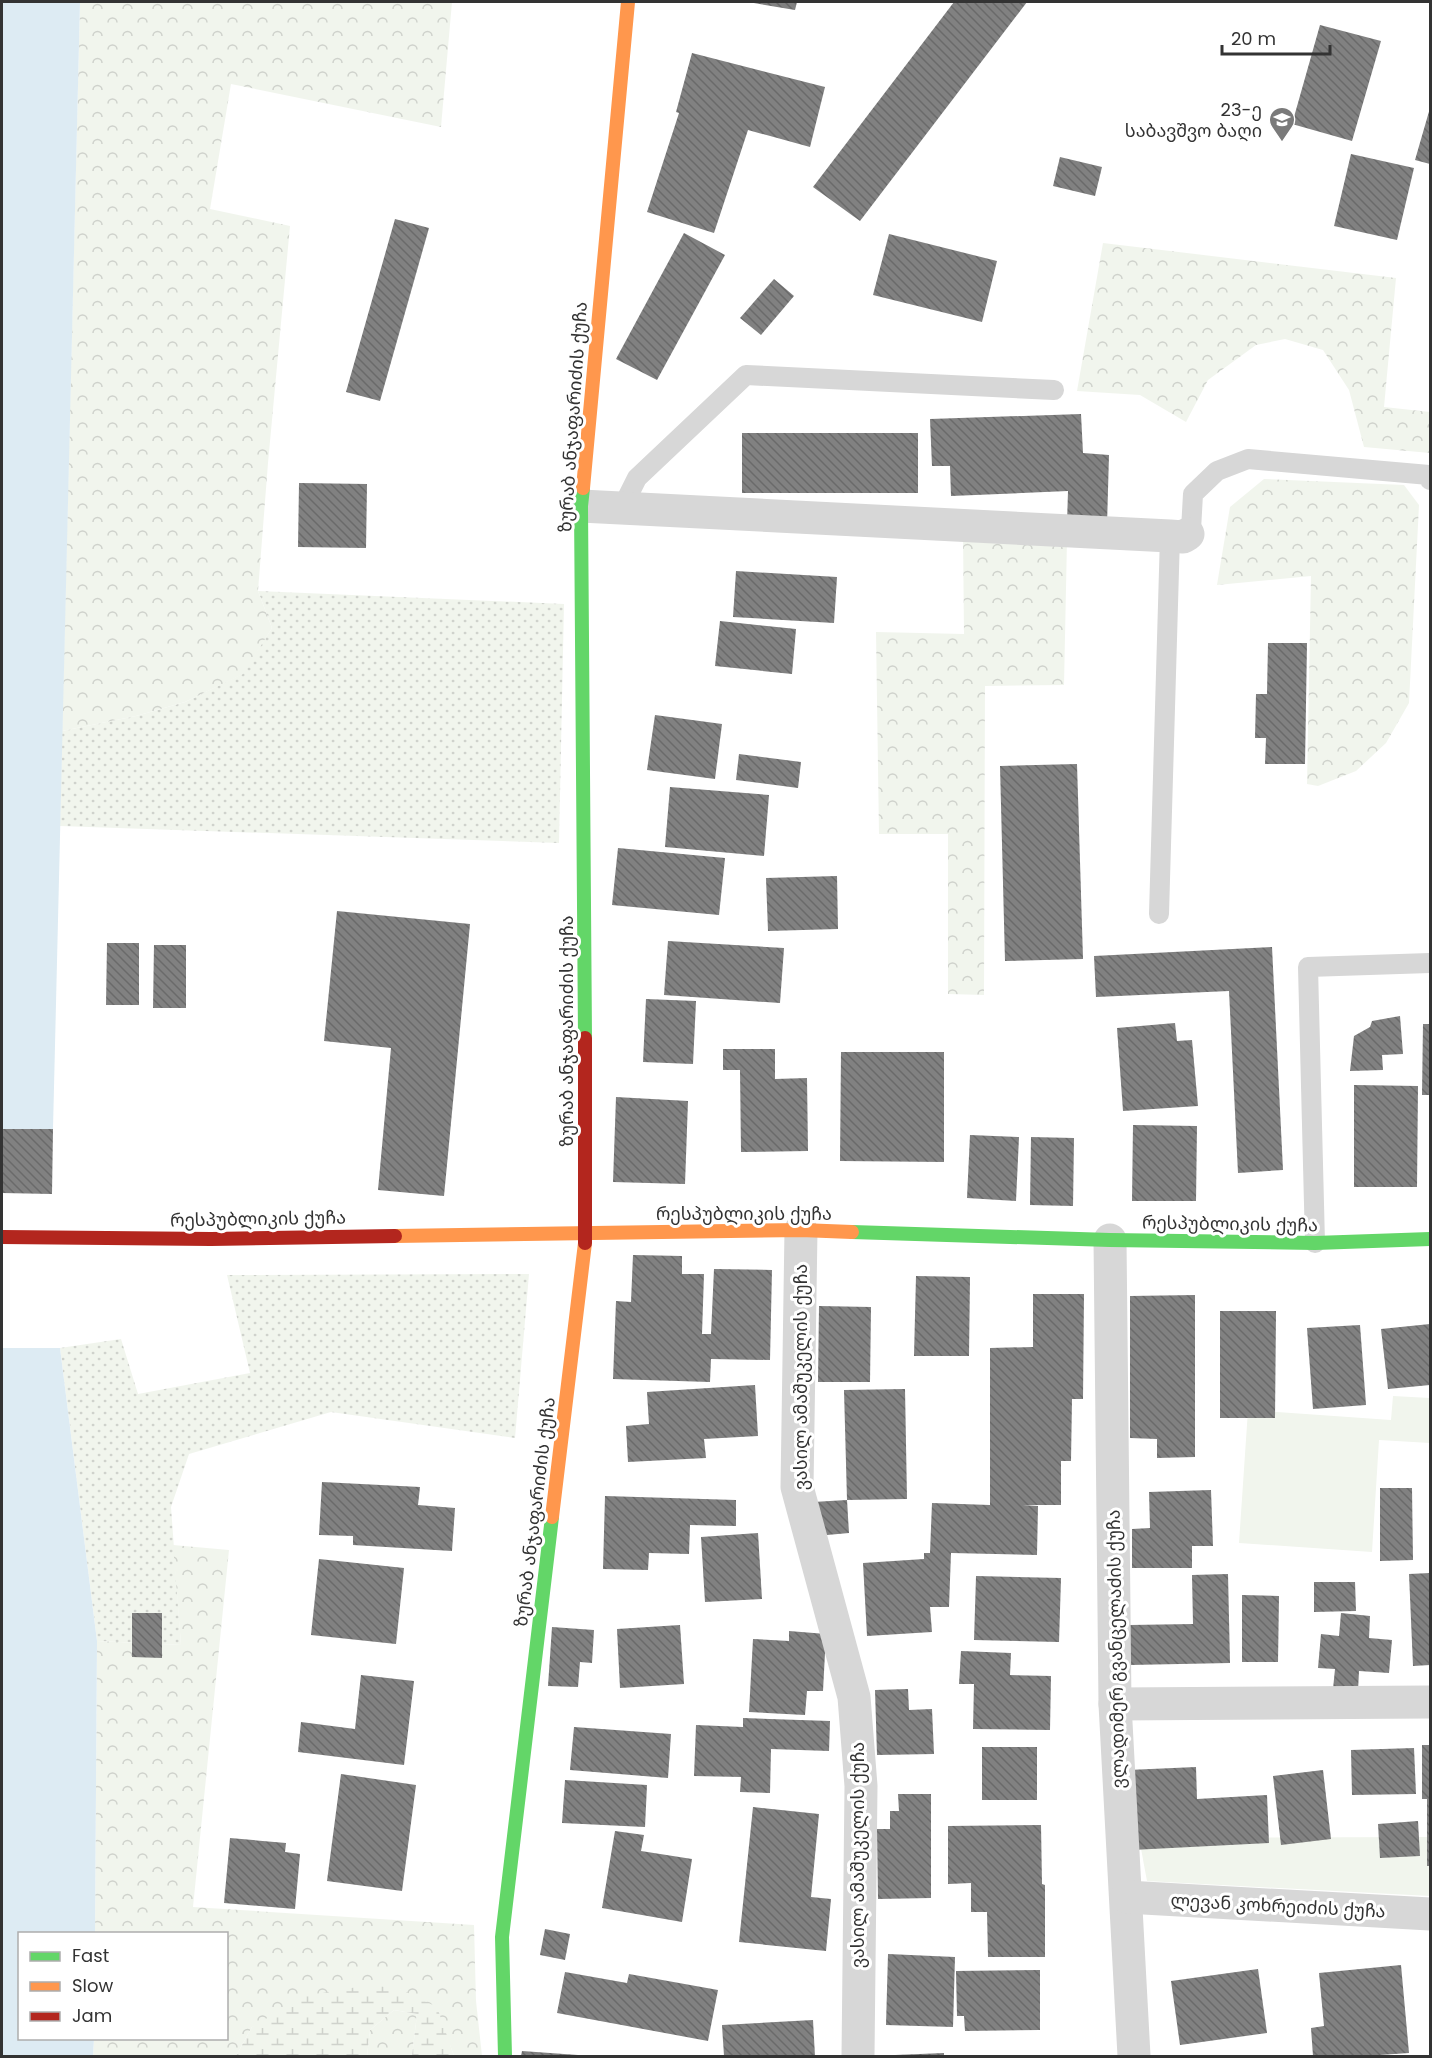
<svg xmlns="http://www.w3.org/2000/svg" width="1432" height="2058" font-family="Poppins,'Noto Sans Georgian',sans-serif">
<style>
.grass{fill:url(#grass-dots)}
.forest{fill:url(#forest-crowns)}
.wetland{fill:url(#wetland-marsh)}
.green{fill:#f1f5ed}
.water{fill:#ddebf3}
.building{fill:url(#building-back-hatch)}
.lines{fill:none;stroke-linecap:round;stroke-linejoin:round}
.lane{stroke:#d7d7d7;stroke-width:20}
.street{stroke:#d7d7d7;stroke-width:33}
.fast{stroke:#63d668;stroke-width:14}
.slow{stroke:#ff974d;stroke-width:14}
.jam{stroke:#b3261e;stroke-width:14}
.labels{text-anchor:middle;stroke-width:6;stroke-linejoin:round;paint-order:stroke}
.poi-label{font-size:18px;fill:#333;stroke:#fff;text-anchor:end}
.street-label{font-size:18px;fill:#333;stroke:#fff}
</style>
<defs>
<pattern id="grass-dots" width="8" height="8" patternUnits="userSpaceOnUse" patternTransform="scale(1.5)"><rect width="8" height="8" fill="#f1f5ed"/><path d="M2 2h.1M6 6h.1" fill="none" stroke="#cfd2cc" stroke-width="1.8" stroke-linecap="round"/></pattern>
<pattern id="forest-crowns" width="20" height="18" patternUnits="userSpaceOnUse" patternTransform="scale(1.5)"><rect width="20" height="18" fill="#f1f5ed"/><path d="M2 6a3 3 0 1 1 6 0M12 15a3 3 0 1 1 6 0" fill="none" stroke="#cfd2cc"/></pattern>
<pattern id="wetland-marsh" width="20" height="14" patternUnits="userSpaceOnUse" patternTransform="scale(1.5)"><rect width="20" height="14" fill="#f1f5ed"/><path d="M1 5h8M5 5V1M11 12h8M15 12V8" fill="none" stroke="#cfd2cc"/></pattern>
<pattern id="building-back-hatch" width="6" height="6" patternUnits="userSpaceOnUse" patternTransform="scale(1.5)"><rect width="6" height="6" fill="#818181"/><path d="M-1 5l2 2M0 0l6 6M5-1l2 2" fill="none" stroke="#6a6a6a"/></pattern>
</defs>
<rect width="100%" height="100%" fill="#fff"/>
<g class="grass">
<polygon points="258,591 564,604 559,843 60,826 62,731 136,716 185,702 242,674 272,628"/>
<polygon points="529,1274 515,1438 331,1412 189,1454 171,1507 181,1645 97,1641 60,1348 121,1339 138,1394 250,1373 227,1275"/>
</g>
<g class="forest">
<polygon points="80,2 452,2 441,127 231,84 210,209 290,226 268,463 258,591 272,628 243,674 185,702 136,716 62,731"/>
<polygon points="1103,243 1396,278 1384,407 1430,412 1430,453 1364,447 1349,390 1323,350 1285,339 1256,345 1208,380 1186,422 1140,395 1077,391"/>
<polygon points="1264,479 1404,485 1419,505 1409,703 1386,743 1356,771 1318,786 1307,784 1311,576 1217,585 1230,507"/>
<polygon points="963,534 1067,540 1064,685 985,686 984,995 948,994 948,834 879,834 876,632 964,634"/>
<polygon points="173,1545 229,1550 193,1907 474,1925 476,2001 482,2056 454,2056 450,2045 400,1989 252,2027 236,2056 93,2056 94,2039 226,2038 226,1934 95,1933 97,1641 181,1645"/>
<polygon points="394,2010 417,2014 412,2056 367,2056 370,2030"/>
</g>
<polygon class="wetland" points="369,1985 400,1989 437,2007 454,2056 412,2056 417,2014 394,2010 370,2030 367,2056 236,2056 252,2027 305,1996"/>
<g class="green">
<polygon points="1393,1396 1430,1398 1430,1443 1379,1440 1372,1552 1239,1543 1248,1410 1391,1420"/>
<polygon points="1430,1837 1430,1896 1147,1881 1139,1838"/>
</g>
<g class="water">
<polygon points="2,2 80,2 53,1129 2,1129"/>
<polygon points="2,1348 60,1348 97,1641 95,1933 20,1934 20,2038 94,2039 93,2056 2,2056"/>
</g>
<g class="building">
<polygon points="748,2 797,2 795,10"/>
<polygon points="954,2 1027,2 860,221 813,187"/>
<polygon points="1320,25 1381,41 1352,141 1292,124"/>
<polygon points="692,53 825,87 810,147 748,130 714,233 647,212 679,113 676,112"/>
<polygon points="1430,108 1430,164 1415,160"/>
<polygon points="1351,154 1414,168 1397,240 1334,226"/>
<polygon points="1060,157 1102,167 1095,196 1053,186"/>
<polygon points="395,219 429,228 380,401 346,392"/>
<polygon points="684,233 725,255 657,380 616,359"/>
<polygon points="889,234 997,261 982,322 873,295"/>
<polygon points="774,279 794,296 761,335 740,318"/>
<polygon points="1081,414 1083,453 1109,455 1107,525 1067,523 1068,491 951,496 950,466 932,466 930,419"/>
<rect x="742" y="433" width="176" height="60"/>
<polygon points="299,483 367,484 366,548 298,547"/>
<polygon points="736,571 837,577 834,623 733,617"/>
<polygon points="720,621 796,629 792,674 715,666"/>
<polygon points="1268,643 1307,643 1305,764 1265,764 1266,738 1255,738 1256,694 1267,694"/>
<polygon points="655,715 722,724 715,779 647,770"/>
<polygon points="739,754 801,762 798,788 736,780"/>
<polygon points="1077,764 1083,959 1005,961 1000,766"/>
<polygon points="670,787 769,795 764,856 665,847"/>
<polygon points="618,848 725,858 719,915 612,905"/>
<polygon points="837,876 838,929 768,931 766,878"/>
<polygon points="337,911 470,924 444,1196 378,1190 391,1048 324,1041"/>
<polygon points="668,941 784,948 780,1003 664,995"/>
<polygon points="107,943 139,943 139,1005 106,1005"/>
<polygon points="154,945 186,945 186,1008 153,1008"/>
<polygon points="1272,947 1283,1170 1238,1173 1229,991 1096,997 1094,956"/>
<polygon points="646,999 696,1001 693,1064 643,1062"/>
<polygon points="1400,1016 1403,1054 1382,1055 1383,1070 1350,1071 1354,1036 1370,1027 1372,1021"/>
<polygon points="1175,1023 1177,1041 1192,1040 1198,1106 1123,1111 1117,1028"/>
<polygon points="1423,1024 1430,1024 1430,1095 1422,1095"/>
<polygon points="723,1049 775,1049 775,1079 807,1078 808,1151 741,1152 740,1070 723,1070"/>
<polygon points="841,1052 944,1052 944,1162 840,1161"/>
<polygon points="1354,1085 1418,1086 1417,1187 1354,1187"/>
<polygon points="616,1097 688,1101 685,1184 613,1182"/>
<polygon points="1133,1125 1197,1126 1196,1201 1132,1201"/>
<polygon points="2,1129 53,1129 52,1194 2,1193"/>
<polygon points="970,1135 1019,1137 1016,1201 967,1198"/>
<polygon points="1031,1137 1074,1138 1073,1206 1030,1205"/>
<polygon points="633,1255 682,1256 682,1274 704,1274 702,1334 711,1334 714,1269 772,1270 770,1360 711,1359 710,1382 613,1379 616,1301 631,1302"/>
<polygon points="916,1276 970,1277 969,1356 914,1356"/>
<polygon points="1033,1294 1084,1294 1083,1399 1072,1399 1071,1461 1061,1461 1061,1505 1023,1505 1038,1506 1037,1555 951,1553 949,1607 930,1607 932,1632 867,1636 863,1563 924,1559 924,1553 930,1553 932,1503 990,1505 990,1348 1033,1347"/>
<polygon points="1195,1295 1195,1457 1157,1458 1157,1439 1130,1438 1130,1296"/>
<polygon points="819,1306 871,1307 870,1382 818,1382"/>
<polygon points="1220,1311 1276,1311 1275,1418 1220,1418"/>
<polygon points="1430,1324 1430,1385 1388,1389 1381,1329"/>
<polygon points="1360,1325 1366,1405 1313,1409 1307,1328"/>
<polygon points="755,1385 758,1436 704,1439 706,1458 628,1462 626,1426 649,1424 647,1392"/>
<polygon points="905,1389 907,1499 847,1500 844,1390"/>
<polygon points="322,1482 420,1487 418,1505 455,1508 452,1551 353,1545 353,1536 319,1535"/>
<polygon points="1380,1488 1412,1488 1413,1560 1380,1561"/>
<polygon points="1211,1490 1213,1546 1192,1546 1192,1568 1132,1568 1132,1529 1150,1528 1149,1492"/>
<polygon points="605,1496 736,1500 736,1526 690,1525 689,1554 649,1553 648,1570 603,1569"/>
<polygon points="847,1500 849,1533 816,1536 813,1502"/>
<polygon points="758,1533 762,1599 705,1602 701,1537"/>
<polygon points="319,1559 404,1568 396,1644 311,1635"/>
<polygon points="1430,1573 1430,1665 1413,1666 1409,1574"/>
<polygon points="1228,1574 1230,1663 1130,1665 1130,1625 1193,1624 1192,1575"/>
<polygon points="976,1576 1061,1578 1059,1642 974,1640"/>
<polygon points="1314,1582 1355,1582 1356,1611 1314,1612"/>
<polygon points="1242,1595 1279,1596 1278,1662 1242,1662"/>
<polygon points="132,1613 162,1613 162,1658 132,1657"/>
<polygon points="1341,1613 1370,1616 1369,1638 1392,1640 1389,1673 1359,1671 1358,1691 1333,1689 1335,1669 1318,1668 1321,1634 1339,1636"/>
<polygon points="680,1625 684,1684 620,1688 617,1629"/>
<polygon points="552,1627 594,1630 592,1663 580,1662 578,1687 548,1686"/>
<polygon points="789,1631 826,1634 823,1691 807,1691 805,1715 749,1712 753,1639 789,1641"/>
<polygon points="961,1651 1011,1653 1010,1675 1051,1676 1050,1730 973,1729 974,1684 959,1684"/>
<polygon points="361,1675 414,1681 404,1765 298,1752 301,1722 355,1729"/>
<polygon points="908,1689 909,1710 932,1709 934,1754 877,1755 875,1690"/>
<polygon points="743,1718 830,1721 829,1751 771,1749 770,1793 740,1792 741,1777 694,1776 696,1725 743,1727"/>
<polygon points="574,1727 671,1734 668,1778 570,1770"/>
<polygon points="1422,1745 1430,1745 1430,1866 1427,1866 1427,1799 1422,1799"/>
<rect x="982" y="1747" width="55" height="53"/>
<polygon points="1414,1748 1416,1794 1352,1795 1351,1750"/>
<polygon points="1196,1767 1197,1799 1267,1795 1269,1843 1132,1850 1128,1770"/>
<polygon points="1323,1770 1331,1839 1281,1845 1273,1776"/>
<polygon points="341,1774 416,1785 402,1891 327,1881"/>
<polygon points="565,1780 647,1785 645,1827 562,1823"/>
<polygon points="898,1794 931,1794 931,1898 878,1899 877,1829 890,1829 890,1811 899,1811"/>
<polygon points="753,1807 819,1814 811,1897 831,1899 826,1951 739,1942"/>
<polygon points="1418,1821 1420,1856 1380,1858 1378,1824"/>
<polygon points="1041,1825 1042,1884 1045,1885 1045,1957 988,1957 987,1912 971,1912 971,1883 948,1884 948,1826"/>
<polygon points="615,1831 644,1835 641,1851 692,1859 682,1922 602,1908"/>
<polygon points="230,1838 286,1843 285,1852 300,1854 295,1909 224,1903"/>
<polygon points="545,1929 570,1934 565,1960 540,1955"/>
<polygon points="888,1954 955,1957 953,2027 886,2025"/>
<polygon points="1401,1965 1409,2053 1365,2056 1313,2056 1311,2028 1324,2026 1319,1973"/>
<polygon points="1258,1969 1267,2033 1180,2045 1171,1981"/>
<polygon points="1040,1970 1040,2030 965,2031 964,2016 957,2016 956,1971"/>
<polygon points="565,1972 627,1983 629,1974 718,1990 708,2041 557,2013"/>
<polygon points="813,2020 815,2056 724,2056 722,2025"/>
<polygon points="522,2051 578,2055 578,2056 521,2056"/>
<polygon points="944,2053 944,2056 895,2056 895,2055"/>
</g>
<g class="lines">
<g class="lane">
<polyline points="622,508 637,478 746,375 1054,390"/>
<polyline points="1188,534 1191,530 1193,494 1217,471 1248,459 1429,475 1430,480"/>
<polyline points="1159,914 1170,536"/>
<polyline points="1315,1243 1308,967 1430,963"/>
</g>
<g class="street">
<polyline points="581,506 1170,536 1183,537 1188,534"/>
<polyline points="801,1230 797,1487 854,1697 861,1786 858,2056"/>
<polyline points="1110,1240 1115,1704 1134,2056"/>
<polyline points="1115,1704 1430,1702"/>
<polyline points="1126,1897 1430,1914"/>
</g>
<g class="fast">
<polyline points="583,488 581,506 585,1038"/>
<polyline points="852,1232 1110,1240 1315,1243 1430,1239"/>
<polyline points="505,2056 502,1937 552,1517"/>
</g>
<g class="slow">
<polyline points="583,488 628,2"/>
<polyline points="395,1236 801,1230 852,1232"/>
<polyline points="552,1517 585,1243"/>
</g>
<g class="jam">
<polyline points="585,1038 585,1243"/>
<polyline points="2,1237 211,1239 395,1236"/>
</g>
</g>
<defs>
<symbol id="school-pin" viewBox="-11 -11 22 30"><path d="M0 17L-7.5 6A9.5 9.5 0 1 1 7.5 6Z" fill="#7a7a7a" stroke="#fff"/><path d="M0-5L7-2L0 1L-7-2ZM-4 1L0 2.5L4 1V4Q0 6-4 4Z" fill="#fff"/></symbol>
</defs>
<g fill-rule="evenodd">
<use href="#school-pin" x="1267" y="105" width="30" height="40"/>
</g>
<g class="labels">
<g class="poi-label">
<text x="1262" y="116">23-ე<tspan x="1262" dy="21">საბავშვო ბაღი</tspan></text>
</g>
<g class="street-label">
<text transform="translate(573 417) rotate(-86)" y="6">ზურაბ ანჯაფარიძის ქუჩა</text>
<text transform="translate(567 1031) rotate(-90)" y="6">ზურაბ ანჯაფარიძის ქუჩა</text>
<text x="744" y="1220">რესპუბლიკის ქუჩა</text>
<text transform="translate(258 1219) rotate(-1)" y="6">რესპუბლიკის ქუჩა</text>
<text transform="translate(1230 1224) rotate(1)" y="6">რესპუბლიკის ქუჩა</text>
<text transform="translate(801 1377) rotate(-90)" y="6">ვასილ ამაშუკელის ქუჩა</text>
<text transform="translate(535 1512) rotate(-83)" y="6">ზურაბ ანჯაფარიძის ქუჩა</text>
<text transform="translate(1116 1649) rotate(-91)" y="6">ვლადიმერ გვანცელაძის ქუჩა</text>
<text transform="translate(858 1855) rotate(-90)" y="6">ვასილ ამაშუკელის ქუჩა</text>
<text transform="translate(1278 1906) rotate(3)" y="6">ლევან კოხრეიძის ქუჩა</text>
</g>
</g>
<rect width="1432" height="2058" fill="none" stroke="#333333" stroke-width="6"/>
<rect x="18" y="1932" width="210" height="108" fill="#ffffff" stroke="#adadad" stroke-width="1.5"/>
<rect x="30" y="1952" width="30" height="9" fill="#63d668" stroke="#adadad" stroke-width="1.5"/>
<text x="72" y="1962" font-size="18" fill="#333333">Fast</text>
<rect x="30" y="1982" width="30" height="9" fill="#ff974d" stroke="#adadad" stroke-width="1.5"/>
<text x="72" y="1992" font-size="18" fill="#333333">Slow</text>
<rect x="30" y="2012" width="30" height="9" fill="#b3261e" stroke="#adadad" stroke-width="1.5"/>
<text x="72" y="2022" font-size="18" fill="#333333">Jam</text>
<path d="M1222 45v9h108v-9" fill="none" stroke="#333333" stroke-width="3"/>
<text x="1231" y="45" font-size="18" fill="#333333" stroke="#ffffff" stroke-width="4.5" paint-order="stroke">20 m</text>
</svg>
